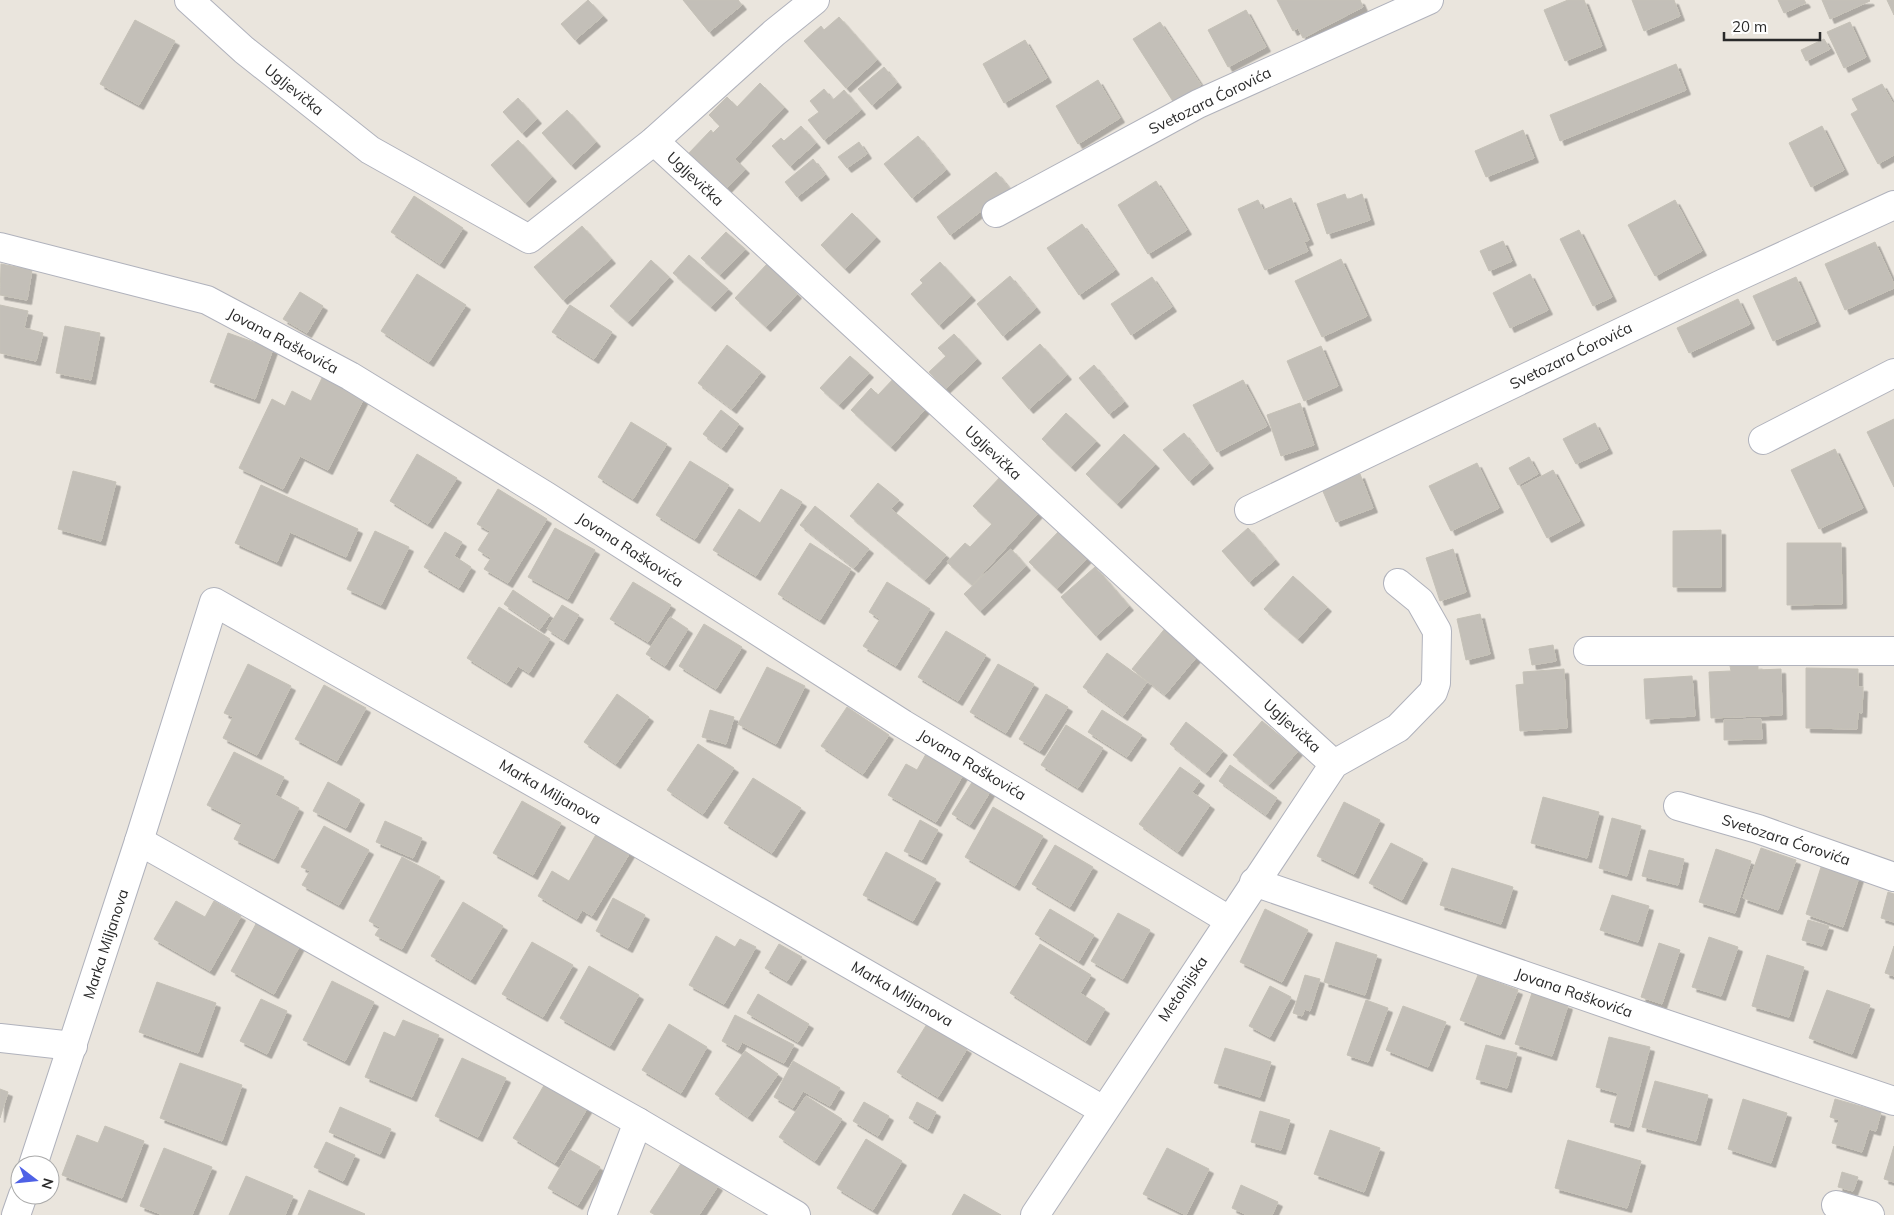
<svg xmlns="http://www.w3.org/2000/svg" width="1894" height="1215" font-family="Mulish,sans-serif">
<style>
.building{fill:#c3bfb8;stroke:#c5c1b7;filter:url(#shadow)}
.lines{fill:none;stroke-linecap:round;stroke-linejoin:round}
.minor-casing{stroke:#b0b2bc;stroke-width:30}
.minor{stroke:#fff;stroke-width:28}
.labels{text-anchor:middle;stroke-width:4;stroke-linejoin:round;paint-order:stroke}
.street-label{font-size:15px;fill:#2a2a2a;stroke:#fff}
</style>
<defs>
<filter id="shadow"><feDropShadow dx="4.5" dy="4.5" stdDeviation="0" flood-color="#0004"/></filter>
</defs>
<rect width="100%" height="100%" fill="#eae5dd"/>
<g class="building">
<polygon points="588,0 603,16 575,40 561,24"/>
<polygon points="683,0 738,0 742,5 709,32"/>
<polygon points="1277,0 1360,0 1363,7 1303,38 1298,28 1293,31"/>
<polygon points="1568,0 1584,0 1602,46 1565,61 1544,10"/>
<polygon points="1632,0 1674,0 1680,16 1644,31"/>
<polygon points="1778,0 1804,0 1806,3 1784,13"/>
<polygon points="1822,0 1869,0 1870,1 1830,19"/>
<polygon points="1887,0 1894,0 1894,15"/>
<polygon points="1246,10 1266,47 1228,67 1208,30"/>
<polygon points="839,17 877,60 846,88 804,41 821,26 824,30"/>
<polygon points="135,20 175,41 139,105 100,84"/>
<polygon points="1160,22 1201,85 1174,103 1133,39"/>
<polygon points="1850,22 1866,57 1844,68 1827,32"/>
<polygon points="1824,39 1830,49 1806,61 1801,50"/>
<polygon points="1025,40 1047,78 1004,103 983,64"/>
<polygon points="1676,64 1686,90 1560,141 1550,115"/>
<polygon points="884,67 897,83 872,105 858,89"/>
<polygon points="1098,80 1120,118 1078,144 1056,106"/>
<polygon points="760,83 784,107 735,159 745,169 726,189 688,154 711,130 713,133 720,126 709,115 727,97 737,107"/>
<polygon points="1882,84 1894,105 1894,155 1878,164 1851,114 1858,110 1852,99"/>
<polygon points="824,89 833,100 844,90 861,110 824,140 808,120 819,112 810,101"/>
<polygon points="518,98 537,119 522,133 503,112"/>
<polygon points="567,110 596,142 571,165 542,133"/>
<polygon points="801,126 816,143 790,166 772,146 781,138 784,141"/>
<polygon points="1822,126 1844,170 1811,187 1789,143"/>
<polygon points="1523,130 1534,158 1486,177 1475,151"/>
<polygon points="918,136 946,170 912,198 884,164"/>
<polygon points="518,140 552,177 525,203 491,165"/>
<polygon points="859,142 867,154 847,168 838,157"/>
<polygon points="813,159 825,175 797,197 785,182"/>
<polygon points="996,172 1010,189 950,235 937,217"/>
<polygon points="1156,181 1187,230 1148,254 1118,205"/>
<polygon points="1345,194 1347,200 1362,194 1370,220 1327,234 1317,204"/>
<polygon points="414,196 463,228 440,264 391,232"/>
<polygon points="1291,198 1309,240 1304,242 1308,251 1265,270 1238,209 1258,200 1263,210"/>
<polygon points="1675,200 1702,251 1655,276 1628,225"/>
<polygon points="852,213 876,237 845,269 821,245"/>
<polygon points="1082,224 1115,270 1079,295 1047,248"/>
<polygon points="582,226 611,259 563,300 534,267"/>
<polygon points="1579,230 1612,297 1593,306 1560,239"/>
<polygon points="726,232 745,249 720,275 701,258"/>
<polygon points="1503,241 1512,261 1489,271 1480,251"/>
<polygon points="1875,242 1894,284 1894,288 1845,310 1825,264"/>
<polygon points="689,255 728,289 711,307 673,273"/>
<polygon points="1341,259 1367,316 1322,337 1295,281"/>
<polygon points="651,260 669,277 628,322 610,306"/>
<polygon points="940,262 971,296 939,325 911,294 923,283 920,280"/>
<polygon points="1,264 32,270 27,300 0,295"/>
<polygon points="767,264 797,294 766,327 735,298"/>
<polygon points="417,274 466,305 429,362 381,331"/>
<polygon points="1530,274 1548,310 1510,328 1493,293"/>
<polygon points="1010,276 1036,308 1003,336 977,304"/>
<polygon points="1152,277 1172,307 1131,335 1111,304"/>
<polygon points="1796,277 1816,322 1773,341 1753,296"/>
<polygon points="300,292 323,306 307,333 283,319"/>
<polygon points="1738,299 1750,324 1689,353 1677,328"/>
<polygon points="0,305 28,311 24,328 43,333 36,361 0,353"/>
<polygon points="570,305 612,332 594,359 552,332"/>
<polygon points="65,326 100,333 91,380 56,373"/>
<polygon points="228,333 273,349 255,399 210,382"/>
<polygon points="954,334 977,359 945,389 929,372 946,356 938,348"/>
<polygon points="1040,344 1067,375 1029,409 1002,378"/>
<polygon points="727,345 761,372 732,409 698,383"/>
<polygon points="1321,346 1338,386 1304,401 1287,361"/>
<polygon points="850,356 869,373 839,405 820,388"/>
<polygon points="1094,365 1124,402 1109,414 1079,378"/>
<polygon points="323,376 365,396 328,470 300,456 283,489 239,468 272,399 285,406 292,391 311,401"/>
<polygon points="896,376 928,406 891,447 851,410 871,388 878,395"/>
<polygon points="1243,380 1267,426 1217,452 1193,405"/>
<polygon points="1300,403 1314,445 1281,456 1267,415"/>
<polygon points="721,410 739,424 722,448 703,434"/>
<polygon points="1066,413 1096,441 1071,467 1042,439"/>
<polygon points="1894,419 1894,487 1867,432"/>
<polygon points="631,422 667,444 633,499 598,477"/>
<polygon points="1595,423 1608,449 1576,464 1563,439"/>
<polygon points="1184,433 1209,464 1189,481 1163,450"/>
<polygon points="1124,434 1155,464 1117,504 1086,474"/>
<polygon points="1835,449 1863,508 1819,529 1791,470"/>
<polygon points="417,454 457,478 428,524 390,501"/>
<polygon points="1529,457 1538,474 1518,485 1509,468"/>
<polygon points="690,461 729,485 695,539 656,515"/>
<polygon points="1477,463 1499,508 1451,531 1429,486"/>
<polygon points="1553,470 1580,521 1547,538 1521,487"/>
<polygon points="73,471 116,482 101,541 58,529"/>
<polygon points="1360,474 1373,508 1336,522 1322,489"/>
<polygon points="1002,475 1040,511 972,585 947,562 965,543 970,547 992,524 973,506"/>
<polygon points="878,483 899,500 891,509 946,555 925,580 850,516"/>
<polygon points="261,485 358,529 346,557 290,532 277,562 235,543"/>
<polygon points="498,489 547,519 508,583 484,569 491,558 478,550 490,531 477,524"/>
<polygon points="781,489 802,502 756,576 713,550 739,509 760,523"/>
<polygon points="815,506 869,549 854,568 800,525"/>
<polygon points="555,528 595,550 568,599 528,577"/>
<polygon points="1062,528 1090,555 1057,589 1029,562"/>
<polygon points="1248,528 1275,560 1249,582 1222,551"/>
<polygon points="1721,530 1721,587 1673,587 1673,531"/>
<polygon points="375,531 409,547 381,605 347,589"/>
<polygon points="445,532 462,542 454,556 471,567 459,588 424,567"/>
<polygon points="810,543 851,569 820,620 778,594"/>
<polygon points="1787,543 1841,543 1842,604 1787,605"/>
<polygon points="1011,549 1026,566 980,611 964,594"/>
<polygon points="1453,549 1466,592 1440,601 1426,558"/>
<polygon points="1095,567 1129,606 1096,636 1061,597"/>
<polygon points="1293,576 1327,607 1298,639 1264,609"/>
<polygon points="633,582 671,605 648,642 610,619"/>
<polygon points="887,582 930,609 896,666 863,646 880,619 869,612"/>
<polygon points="513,590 550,615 540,629 504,604"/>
<polygon points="562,605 579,615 564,640 547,629"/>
<polygon points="499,607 550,639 529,673 518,666 507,683 467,658"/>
<polygon points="1480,614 1490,654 1466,660 1457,619"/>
<polygon points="670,617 688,629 665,666 646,654"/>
<polygon points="704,624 742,647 716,689 679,666"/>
<polygon points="1167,626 1200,653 1165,695 1132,669"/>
<polygon points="946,631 986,655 958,701 918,677"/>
<polygon points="1553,645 1556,661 1532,665 1529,649"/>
<polygon points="1107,653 1147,682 1123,716 1083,687"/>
<polygon points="248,664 291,686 257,755 223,738 233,717 224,713"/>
<polygon points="998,664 1034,684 1006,733 970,712"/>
<polygon points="1758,665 1758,670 1781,669 1782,715 1711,718 1709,672 1731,671 1730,666"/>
<polygon points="767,667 805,686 776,744 738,724"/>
<polygon points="1806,668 1858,669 1858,687 1863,687 1862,713 1858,712 1857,729 1806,728"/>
<polygon points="1564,669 1567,728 1520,731 1516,685 1524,684 1523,672"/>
<polygon points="1692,676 1695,716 1646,719 1644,679"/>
<polygon points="324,685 366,708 337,761 295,739"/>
<polygon points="617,694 649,717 616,764 584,742"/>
<polygon points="1046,694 1068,707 1040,751 1019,739"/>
<polygon points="847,707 889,735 863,774 821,746"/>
<polygon points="710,710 734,717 726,744 702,737"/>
<polygon points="1102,710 1142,735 1127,757 1088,732"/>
<polygon points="1761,719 1762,739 1724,740 1724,720"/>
<polygon points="1262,721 1298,751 1269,785 1233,755"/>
<polygon points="1186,722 1223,751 1206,773 1170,744"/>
<polygon points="1066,725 1103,748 1078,788 1041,765"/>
<polygon points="698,744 734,768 703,814 667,790"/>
<polygon points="234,752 284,777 275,795 299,808 274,859 234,839 242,823 207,805"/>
<polygon points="926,754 963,775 936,822 888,795 906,764 917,770"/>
<polygon points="1230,765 1277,798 1266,815 1219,781"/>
<polygon points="1180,767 1200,781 1192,792 1210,805 1178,852 1139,824"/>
<polygon points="976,776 993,787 970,825 952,814"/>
<polygon points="753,778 801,808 772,853 724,823"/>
<polygon points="328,782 360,800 346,828 313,811"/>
<polygon points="1543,797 1599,812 1587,858 1531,843"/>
<polygon points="522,801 561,823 533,875 493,853"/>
<polygon points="1344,802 1380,820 1354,874 1317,856"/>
<polygon points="993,807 1043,836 1015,886 965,857"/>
<polygon points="1612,818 1641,826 1627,876 1599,868"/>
<polygon points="920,820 938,830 922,860 904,851"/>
<polygon points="385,821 422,838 413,858 376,842"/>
<polygon points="324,826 369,850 339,905 302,885 310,871 301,867"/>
<polygon points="598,831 631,851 592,916 582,910 577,919 538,896 552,871 569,881"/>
<polygon points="1391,843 1423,859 1402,900 1369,883"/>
<polygon points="1055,845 1093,867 1070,907 1032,884"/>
<polygon points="1761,848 1796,860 1778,910 1743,898"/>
<polygon points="1716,849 1751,861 1735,913 1699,902"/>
<polygon points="1649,850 1684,859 1678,885 1642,876"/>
<polygon points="886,852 936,879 913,921 863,895"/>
<polygon points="402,857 440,877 402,949 375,935 380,927 369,921"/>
<polygon points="1822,864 1859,877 1843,927 1806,914"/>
<polygon points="1452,868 1513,887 1501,924 1440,905"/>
<polygon points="1888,892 1894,894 1894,922 1881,918"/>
<polygon points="1612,895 1649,906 1638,942 1600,930"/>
<polygon points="613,898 645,915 628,948 596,931"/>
<polygon points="176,901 205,917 214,901 241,916 210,971 154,939"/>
<polygon points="463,902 503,926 471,980 431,956"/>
<polygon points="1050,909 1094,935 1079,961 1035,934"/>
<polygon points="1265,909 1308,930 1282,982 1240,962"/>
<polygon points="1118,913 1150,930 1123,979 1091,961"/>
<polygon points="1808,920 1829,926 1822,946 1802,940"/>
<polygon points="257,922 300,945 274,994 231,971"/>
<polygon points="716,936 735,947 740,939 756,947 724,1004 689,985"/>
<polygon points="1709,937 1738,947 1721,996 1692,987"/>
<polygon points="532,942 573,965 543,1017 502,994"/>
<polygon points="1336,942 1377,955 1365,995 1324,982"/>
<polygon points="1659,943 1680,950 1662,1004 1641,997"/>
<polygon points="779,944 802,957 787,981 765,968"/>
<polygon points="1040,944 1091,975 1080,993 1105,1009 1086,1041 1010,993"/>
<polygon points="1894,946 1894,976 1885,973"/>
<polygon points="1767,955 1804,967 1789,1017 1752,1006"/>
<polygon points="589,966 639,995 610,1046 560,1018"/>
<polygon points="1305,975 1320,979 1310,1011 1305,1009 1302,1016 1293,1013"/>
<polygon points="1478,975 1518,990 1500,1035 1460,1020"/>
<polygon points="332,981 374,1002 345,1061 303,1040"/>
<polygon points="157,982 216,1003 198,1053 139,1032"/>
<polygon points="1270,986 1291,997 1270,1037 1249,1026"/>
<polygon points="1827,990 1870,1005 1852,1054 1809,1038"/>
<polygon points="1532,993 1568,1005 1552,1056 1515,1044"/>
<polygon points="758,994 809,1024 798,1042 747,1013"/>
<polygon points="261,999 287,1011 267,1054 240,1041"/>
<polygon points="1366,1000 1388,1008 1368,1062 1347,1055"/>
<polygon points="1403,1006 1446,1022 1428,1067 1386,1050"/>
<polygon points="735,1015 794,1045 784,1063 742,1042 738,1050 722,1041"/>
<polygon points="403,1020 439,1035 412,1097 365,1077 384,1032 395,1037"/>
<polygon points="669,1024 707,1047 681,1093 642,1070"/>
<polygon points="927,1024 967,1049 938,1097 897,1072"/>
<polygon points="1609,1037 1650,1047 1629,1127 1610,1122 1618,1093 1596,1087"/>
<polygon points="1486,1045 1517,1053 1507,1088 1476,1079"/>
<polygon points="1225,1048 1271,1062 1260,1097 1214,1083"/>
<polygon points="745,1051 778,1074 748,1117 715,1094"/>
<polygon points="462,1058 506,1078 478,1137 435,1116"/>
<polygon points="793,1061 840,1088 830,1106 803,1091 793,1108 774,1097"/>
<polygon points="180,1063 242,1085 222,1141 160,1118"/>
<polygon points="1655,1081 1708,1095 1696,1141 1642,1127"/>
<polygon points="546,1082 588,1107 555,1163 513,1138"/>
<polygon points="0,1089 8,1092 0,1118"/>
<polygon points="806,1096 842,1119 815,1161 779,1137"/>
<polygon points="1743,1099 1787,1113 1771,1163 1728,1149"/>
<polygon points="1835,1099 1881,1112 1876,1131 1869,1129 1862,1152 1832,1143 1839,1120 1830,1117"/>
<polygon points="864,1102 889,1116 878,1136 853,1121"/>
<polygon points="917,1102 936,1112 928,1129 909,1118"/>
<polygon points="340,1107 391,1129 380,1154 329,1132"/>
<polygon points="1260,1111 1290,1120 1281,1150 1251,1142"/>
<polygon points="105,1126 144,1141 122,1198 62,1175 77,1135 98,1143"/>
<polygon points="1330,1130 1380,1148 1364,1192 1314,1174"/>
<polygon points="866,1139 902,1161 873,1210 837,1188"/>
<polygon points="1568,1140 1641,1161 1627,1208 1555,1188"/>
<polygon points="326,1142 355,1155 343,1181 314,1167"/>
<polygon points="1894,1146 1894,1182 1884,1179"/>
<polygon points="164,1148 212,1167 192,1215 163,1215 140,1206"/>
<polygon points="1167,1148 1209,1169 1186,1215 1143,1194"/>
<polygon points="570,1150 600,1167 578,1205 548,1188"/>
<polygon points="682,1162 718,1186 699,1215 655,1215 650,1212"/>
<polygon points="1842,1172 1858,1177 1853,1191 1838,1187"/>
<polygon points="246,1176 293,1196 285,1215 229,1215"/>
<polygon points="1241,1185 1278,1202 1272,1215 1247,1215 1232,1208"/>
<polygon points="309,1190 365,1214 364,1215 298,1215"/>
<polygon points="964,1194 1001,1215 952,1215"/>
</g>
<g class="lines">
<defs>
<g id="minor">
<polyline points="189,0 244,50 370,150 529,239 654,141 774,33 815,0"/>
<polyline points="654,141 1125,574 1334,764"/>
<polyline points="996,213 1198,104 1429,0"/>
<polyline points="0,247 207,300 350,376 546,496 903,724 1229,920"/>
<polyline points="1763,440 1894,373"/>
<polyline points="1249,510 1724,283 1894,205"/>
<polyline points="1588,651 1894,651"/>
<polyline points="1678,806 1758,829 1894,877"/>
<polyline points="139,841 638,1122 796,1215"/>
<polyline points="1254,882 1642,1016 1894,1101"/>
<polyline points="0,1038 73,1046"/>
<polyline points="33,1165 139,841 214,602 550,792 1103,1110"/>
<polyline points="1836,1205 1870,1215"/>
<polyline points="16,1215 23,1195"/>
<polyline points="602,1215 638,1122"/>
<polyline points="1035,1215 1334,764 1398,728 1433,692 1436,683 1437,631 1420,601 1398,583"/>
</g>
</defs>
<use href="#minor" class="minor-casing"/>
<use href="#minor" class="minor"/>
</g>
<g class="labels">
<g class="street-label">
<text transform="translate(294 90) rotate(39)" y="5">Ugljevička</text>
<text transform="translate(1210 101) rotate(-26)" y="5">Svetozara Ćorovića</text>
<text transform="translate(695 179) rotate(43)" y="5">Ugljevička</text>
<text transform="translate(283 341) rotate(28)" y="5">Jovana Raškovića</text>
<text transform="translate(1571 356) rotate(-26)" y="5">Svetozara Ćorovića</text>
<text transform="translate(993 453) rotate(43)" y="5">Ugljevička</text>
<text transform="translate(630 550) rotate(33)" y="5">Jovana Raškovića</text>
<text transform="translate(1292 726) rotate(42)" y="5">Ugljevička</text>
<text transform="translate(972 765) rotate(31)" y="5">Jovana Raškovića</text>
<text transform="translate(550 792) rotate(30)" y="5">Marka Miljanova</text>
<text transform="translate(1786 840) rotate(18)" y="5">Svetozara Ćorovića</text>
<text transform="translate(106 944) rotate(-72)" y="5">Marka Miljanova</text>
<text transform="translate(1183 989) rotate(-56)" y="5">Metohijska</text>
<text transform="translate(1574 993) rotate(19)" y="5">Jovana Raškovića</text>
<text transform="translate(902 994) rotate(30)" y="5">Marka Miljanova</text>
</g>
</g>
<g transform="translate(35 1180) rotate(106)"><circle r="24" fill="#ffffff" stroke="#aaaaaa"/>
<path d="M0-4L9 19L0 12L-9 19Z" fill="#4e61e6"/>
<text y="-8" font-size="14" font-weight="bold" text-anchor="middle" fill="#2a2a2a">N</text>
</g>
<path d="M1724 32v8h96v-8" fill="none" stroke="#2a2a2a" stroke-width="2.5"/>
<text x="1732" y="32" font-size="15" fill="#2a2a2a" stroke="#ffffff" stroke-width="4" paint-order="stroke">20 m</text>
</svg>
